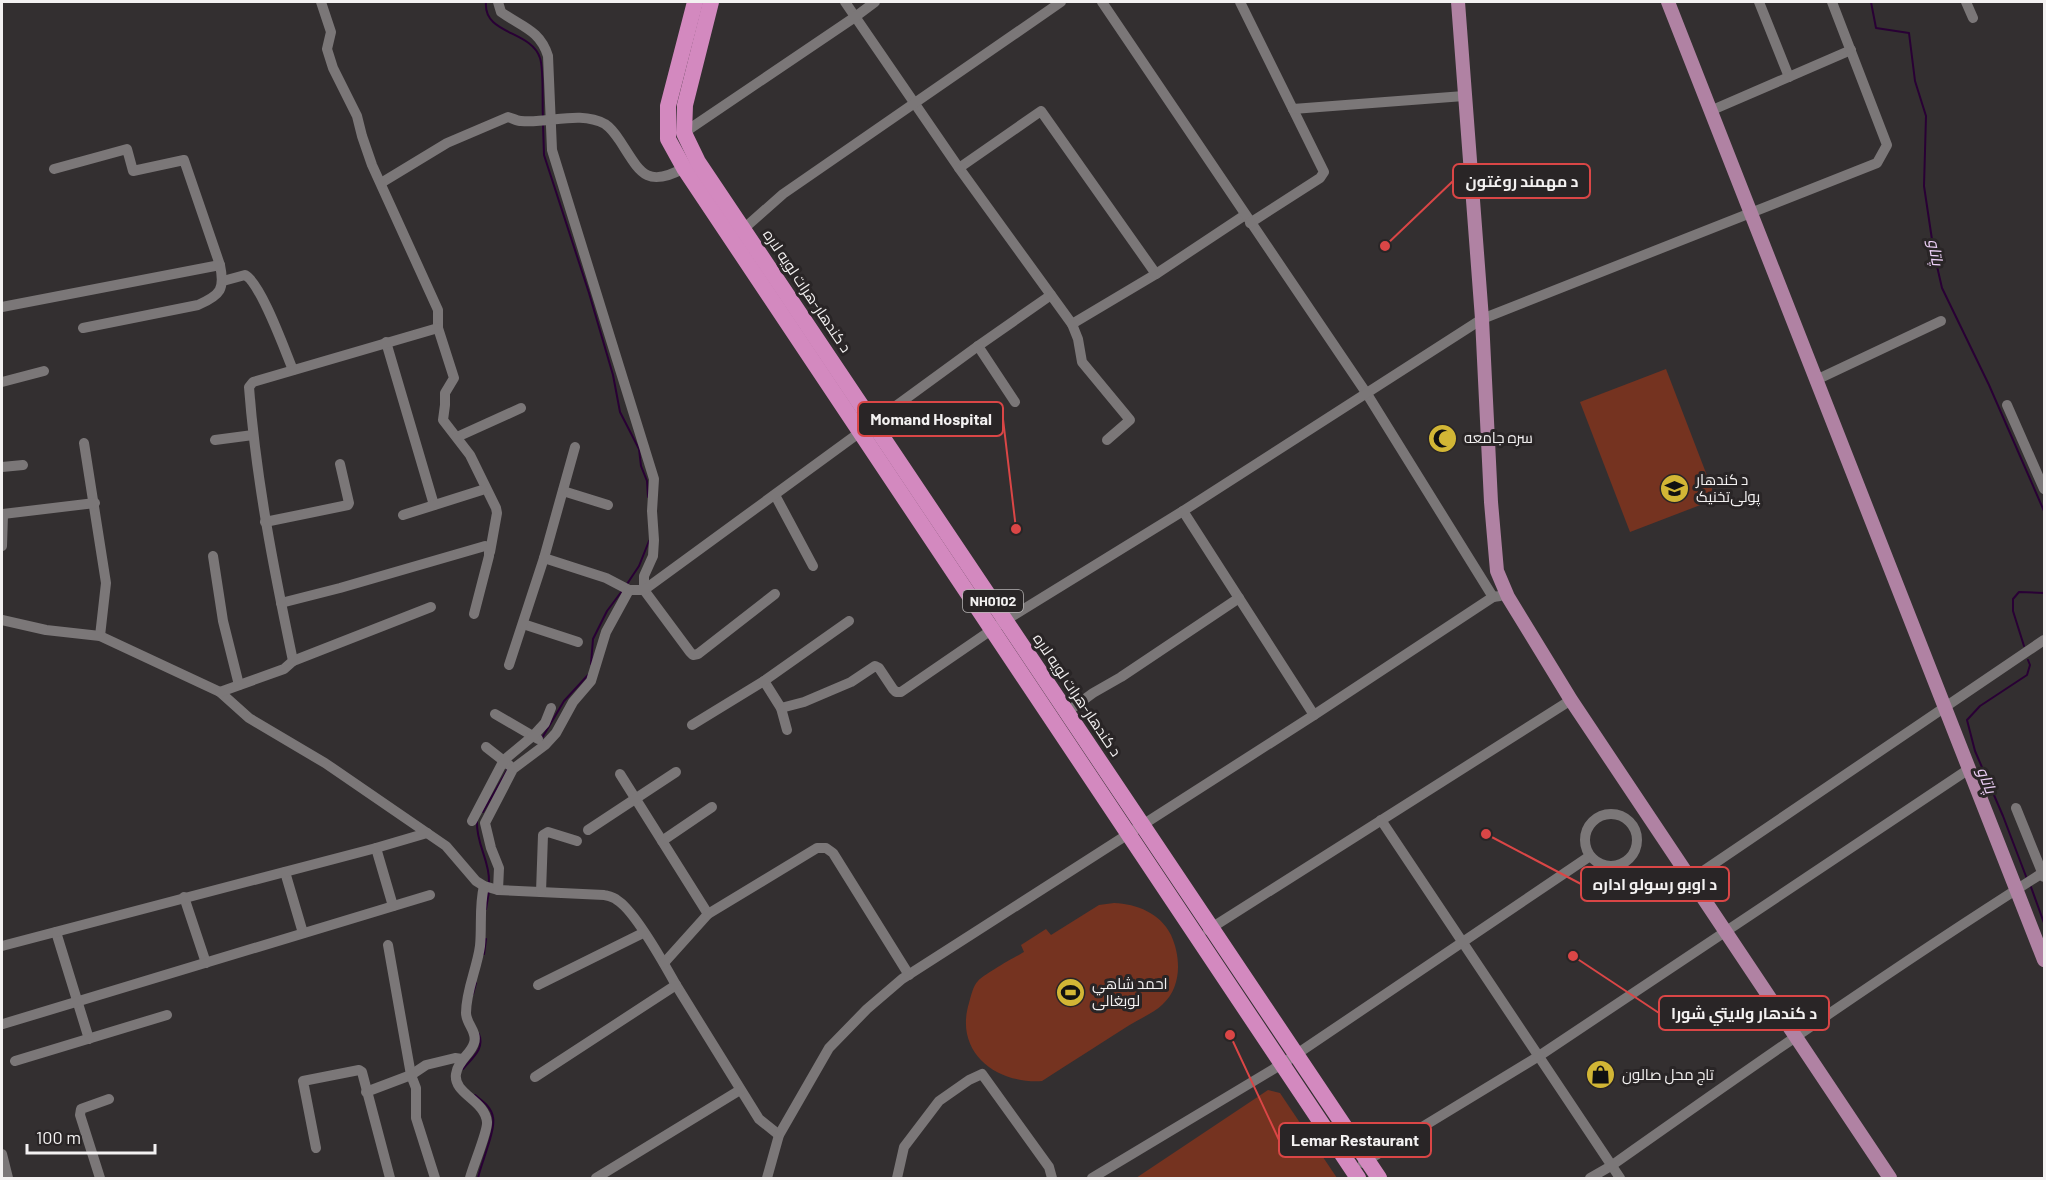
<svg xmlns="http://www.w3.org/2000/svg" width="2046" height="1180" font-family="Barlow,Cairo,sans-serif">
<style>
.green{fill:#753320}
.lines{fill:none;stroke-linecap:round;stroke-linejoin:round}
.stream{stroke:#290035;stroke-width:2}
.minor{stroke:#7b7778;stroke-width:10}
.major{stroke:#b082a3;stroke-width:14}
.highway{stroke:#d389bf;stroke-width:16}
.labels{text-anchor:middle;stroke-width:6;stroke-linejoin:round;paint-order:stroke}
.shield{fill:#292526;stroke:#b6b4b4;stroke-width:1.5}
.shield-label{font-size:14px;font-weight:bold;fill:#f3f1f1}
.street-label{font-size:15px;fill:#f3f1f1;stroke:#292526}
.poi-label{font-size:15px;fill:#f3f1f1;stroke:#292526;text-anchor:start}
.water-label{font-size:16px;font-style:italic;fill:#eed0f8;stroke:#292526}
.leader{fill:none;stroke:#da4646;stroke-width:2}
.callout-dot{fill:#da4646;stroke:#292526;stroke-width:2}
.callout{fill:#292526;stroke:#da4646;stroke-width:2}
.callout-label{font-size:16px;text-anchor:middle;font-weight:bold;fill:#f3f1f1}
</style>
<rect width="100%" height="100%" fill="#332f30"/>
<g class="green">
<polygon points="1666,369 1716,499 1630,532 1580,402"/>
<path d="M1114 903C1137 904 1160 913 1171 935 1181 957 1182 986 1163 1004 1154 1013 1139 1019 1128 1026 1100 1044 1071 1062 1042 1081 996 1084 954 1052 969 1003 971 996 973 986 978 981 983 975 1015 957 1024 952L1021 945 1046 929 1051 935 1099 905Z"/>
<polygon points="1268,1090 1280,1093 1337,1178 1136,1178"/>
</g>
<g class="lines">
<g class="stream">
<path d="M486 2C483 35 531 30 540 58 544 69 542 104 543 118"/>
<polyline points="1871,2 1876,28 1909,33 1915,81 1926,116 1924,186 1934,253 1942,288 1989,385 2044,511"/>
<polyline points="543,124 544,155 589,293 613,375 620,412 639,449 641,466 647,481 648,497"/>
<polyline points="627,584 639,566 649,541"/>
<polyline points="2024,646 2013,611 2013,599 2019,592 2044,593"/>
<polyline points="591,664 593,639 607,611 622,591"/>
<polyline points="542,738 564,701 588,675"/>
<polyline points="483,812 509,767"/>
<path d="M477 822C476 844 490 861 489 882"/>
<polyline points="2027,879 2003,816 1975,751 1967,720 1980,706 2027,675 2030,665 2028,660"/>
<polyline points="2031,887 2044,923"/>
<polyline points="486,909 489,891"/>
<polyline points="484,954 486,939"/>
<polyline points="473,994 476,983"/>
<path d="M463 1069C472 1058 485 1049 479 1034"/>
<path d="M475 1095C482 1101 491 1106 493 1117 496 1130 481 1163 478 1178"/>
</g>
<g class="minor">
<polyline points="321,2 331,32 327,49 333,68 357,116 362,136 372,165 438,310 438,328 454,378 445,393 445,405 443,420 470,455 496,508 497,513 490,552"/>
<path d="M498 2 501 12C522 27 540 30 548 56L552 150 654 479 652 511 654 540 653 556 644 576V590L690 652 693 655 698 654 775 594"/>
<polyline points="845,2 959,168 1072,324 1156,274 1245,215"/>
<polyline points="1102,2 1367,394 1493,597 1500,596"/>
<polyline points="1240,2 1324,172 1320,178 1250,223"/>
<polyline points="1759,2 1789,77"/>
<polyline points="1966,2 1973,18"/>
<polyline points="1293,109 1464,96"/>
<polyline points="1710,111 1851,50"/>
<polyline points="682,134 855,17 875,2"/>
<polyline points="959,168 1041,111 1156,274"/>
<path d="M54 169 127 149 133 171 184 160 220 265C225 289 221 295 198 305L83 328"/>
<path d="M381 183 447 143 508 117C512 118 517 121 521 121 548 124 580 110 605 124 611 128 616 135 620 141 640 172 646 189 684 168"/>
<polyline points="740,232 783,194 1061,2"/>
<path d="M223 281 245 275C261 283 285 351 293 370"/>
<polyline points="2,307 220,265"/>
<polyline points="1072,324 1078,339 1082,362 1130,420 1107,440"/>
<polyline points="386,342 434,505"/>
<polyline points="978,346 1015,402"/>
<polyline points="1816,380 1941,321"/>
<polyline points="2,382 44,371"/>
<polyline points="2007,405 2044,489"/>
<polyline points="457,437 521,408"/>
<polyline points="215,440 253,435"/>
<polyline points="84,443 106,583 100,636"/>
<polyline points="2,467 23,465"/>
<polyline points="563,491 608,505"/>
<polyline points="775,495 813,566"/>
<polyline points="1183,511 1314,715"/>
<polyline points="403,515 482,490"/>
<polyline points="265,522 348,505 349,503 340,464"/>
<polyline points="2,546 3,514 95,503"/>
<polyline points="213,556 223,621 239,685"/>
<polyline points="544,558 606,578 629,590 644,590 978,346 1051,295"/>
<polyline points="281,603 340,588 485,546 489,549 489,556 474,614"/>
<path d="M2 620 46 630 100 636 220 692 249 718 325 763 446 846 476 881 484 886 498 890 604 895C608 896 614 897 617 900 634 910 666 967 676 985L759 1119 779 1135"/>
<polyline points="523,624 578,642"/>
<polyline points="293,661 431,607"/>
<polyline points="509,665 544,558 575,447"/>
<polyline points="764,681 781,708 787,730"/>
<path d="M220 692 284 669 293 661C274 570 256 480 249 387L253 382 438 328"/>
<polyline points="781,708 804,702 851,682 875,666 879,668 893,689 896,692 901,692 1006,620 1183,511 1482,319 1877,163 1887,145 1832,2"/>
<polyline points="1067,712 1093,693 1121,677 1239,598"/>
<polyline points="495,714 538,739"/>
<polyline points="692,725 764,681 849,621"/>
<polyline points="486,747 509,765"/>
<polyline points="620,774 708,914"/>
<polyline points="2016,808 2044,877"/>
<circle cx="1611" cy="840" r="26"/>
<polyline points="1381,820 1620,1178"/>
<polyline points="472,821 504,760 534,735 545,723 551,708"/>
<polyline points="588,830 676,772"/>
<polyline points="662,841 712,807"/>
<polyline points="376,848 393,906"/>
<polyline points="285,872 303,933"/>
<polyline points="1690,880 2044,640"/>
<polyline points="498,890 499,868 491,848 485,823 513,769 545,745 556,733 573,702 591,681 606,632 629,590"/>
<polyline points="541,892 543,835 548,832 577,841"/>
<polyline points="184,897 206,963"/>
<polyline points="1208,930 1571,700"/>
<polyline points="56,932 89,1039"/>
<polyline points="388,945 411,1075 416,1088 416,1118 435,1178"/>
<polyline points="2,946 376,848 427,833"/>
<polyline points="664,963 708,914 817,848 826,848 833,853 909,975"/>
<polyline points="538,985 643,933"/>
<polyline points="3,1024 430,895"/>
<polyline points="15,1061 167,1015"/>
<polyline points="535,1077 676,985"/>
<polyline points="366,1092 411,1075 426,1065 455,1058 462,1059"/>
<polyline points="316,1148 303,1081 359,1070 362,1072 390,1178"/>
<polyline points="2,1154 8,1178"/>
<polyline points="1363,1163 1539,1056 1969,769"/>
<polyline points="100,1178 80,1115 81,1109 109,1099"/>
<path d="M470 1178C473 1166 488 1131 487 1122 485 1100 453 1094 456 1074 458 1060 471 1054 474 1043 478 1032 466 1024 466 1013 466 990 477 969 480 946 482 926 479 906 484 886"/>
<polyline points="596,1178 740,1090"/>
<polyline points="767,1178 779,1135 829,1048 867,1009 902,979 1314,715 1493,597"/>
<polyline points="897,1178 904,1147 939,1101 969,1080 982,1074 1049,1167 1052,1178"/>
<polyline points="1092,1178 1282,1064 1590,856"/>
<path d="M1590 1178 1611 1166C1754 1065 1897 965 2044 872"/>
</g>
<g class="major">
<polyline points="1458,2 1482,319 1491,502 1497,571 1508,597 1571,700 1890,1178"/>
<polyline points="1668,2 2044,960"/>
</g>
<g class="highway">
<polyline points="695,2 668,106 668,139 684,168 1358,1178"/>
<polyline points="711,2 685,105 684,133 698,162 1379,1178"/>
</g>
</g>
<defs>
<symbol id="mosque-disc" viewBox="-11 -11 22 22"><circle r="9.5" fill="#d2b635" stroke="#292526"/><path d="M3.5-4.9A6 6 0 1 0 3.5 4.9A5 5 0 1 1 3.5-4.9Z" fill="#111"/></symbol>
<symbol id="university-disc" viewBox="-11 -11 22 22"><circle r="9.5" fill="#d2b635" stroke="#292526"/><path d="M0-5L7-2L0 1L-7-2ZM-4 1L0 2.5L4 1V4Q0 6-4 4Z" fill="#111"/></symbol>
<symbol id="stadium-disc" viewBox="-11 -11 22 22"><circle r="9.5" fill="#d2b635" stroke="#292526"/><path d="M0-5a6.5 5 0 1 0 0 10a6.5 5 0 1 0 0-10ZM-3.5-1.8h7v3.6h-7Z" fill="#111"/></symbol>
<symbol id="shop-disc" viewBox="-11 -11 22 22"><circle r="9.5" fill="#d2b635" stroke="#292526"/><path d="M-5-2.5h2.3a2.7 3.5 0 0 1 5.4 0H5L5.5 6h-11ZM-1.5-2.5h3a1.5 2.3 0 0 0-3 0Z" fill="#111"/></symbol>
</defs>
<g fill-rule="evenodd">
<use href="#mosque-disc" x="1426" y="422" width="33" height="33"/>
<use href="#university-disc" x="1658" y="472" width="33" height="33"/>
<use href="#stadium-disc" x="1054" y="976" width="33" height="33"/>
<use href="#shop-disc" x="1584" y="1058" width="33" height="33"/>
</g>
<g class="labels">
<rect class="shield" x="963" y="590" width="60" height="22" rx="4.5"/>
<g class="shield-label">
<text x="993" y="606">NH0102</text>
</g>
<g class="street-label">
<text transform="translate(807 291) rotate(56)" y="5">د کندهار-هرات لويه لاره</text>
<text transform="translate(1077 695) rotate(56)" y="5">د کندهار-هرات لويه لاره</text>
</g>
<g class="poi-label">
<text x="1464" y="443">سره جامعه</text>
<text x="1696" y="485">د کندهار<tspan x="1696" dy="17">پولی‌تخنیک</tspan></text>
<text x="1092" y="989">احمد شاهي<tspan x="1092" dy="17">لوبغالی</tspan></text>
<text x="1622" y="1080">تاج محل صالون</text>
</g>
<g class="water-label">
<text transform="translate(1936 252) rotate(80)" y="6">پاتاو</text>
<text transform="translate(1987 780) rotate(68)" y="6">پاتاو</text>
</g>
</g>
<path class="leader" d="M1385 246L1453 181M1016 529L1003 419M1486 834L1581 884M1573 956L1659 1013M1230 1035L1279 1140"/>
<g class="callout-dot">
<circle cx="1385" cy="246" r="6"/>
<circle cx="1016" cy="529" r="6"/>
<circle cx="1486" cy="834" r="6"/>
<circle cx="1573" cy="956" r="6"/>
<circle cx="1230" cy="1035" r="6"/>
</g>
<g class="callout">
<rect x="1453" y="164" width="137" height="34" rx="6"/>
<rect x="858" y="402" width="145" height="34" rx="6"/>
<rect x="1581" y="867" width="148" height="34" rx="6"/>
<rect x="1659" y="996" width="170" height="34" rx="6"/>
<rect x="1279" y="1123" width="152" height="34" rx="6"/>
</g>
<g class="callout-label">
<text x="1522" y="187">د مهمند روغتون</text>
<text x="931" y="425">Momand Hospital</text>
<text x="1655" y="890">د اوبو رسولو اداره</text>
<text x="1744" y="1019">د کندهار ولايتي شورا</text>
<text x="1355" y="1146">Lemar Restaurant</text>
</g>
<rect width="2046" height="1180" fill="none" stroke="#f3f1f1" stroke-width="6"/>
<path d="M27 1144v9h128v-9" fill="none" stroke="#f3f1f1" stroke-width="3"/>
<text x="36" y="1144" font-size="18" fill="#f3f1f1" stroke="#292526" stroke-width="4.5" paint-order="stroke">100 m</text>
</svg>
